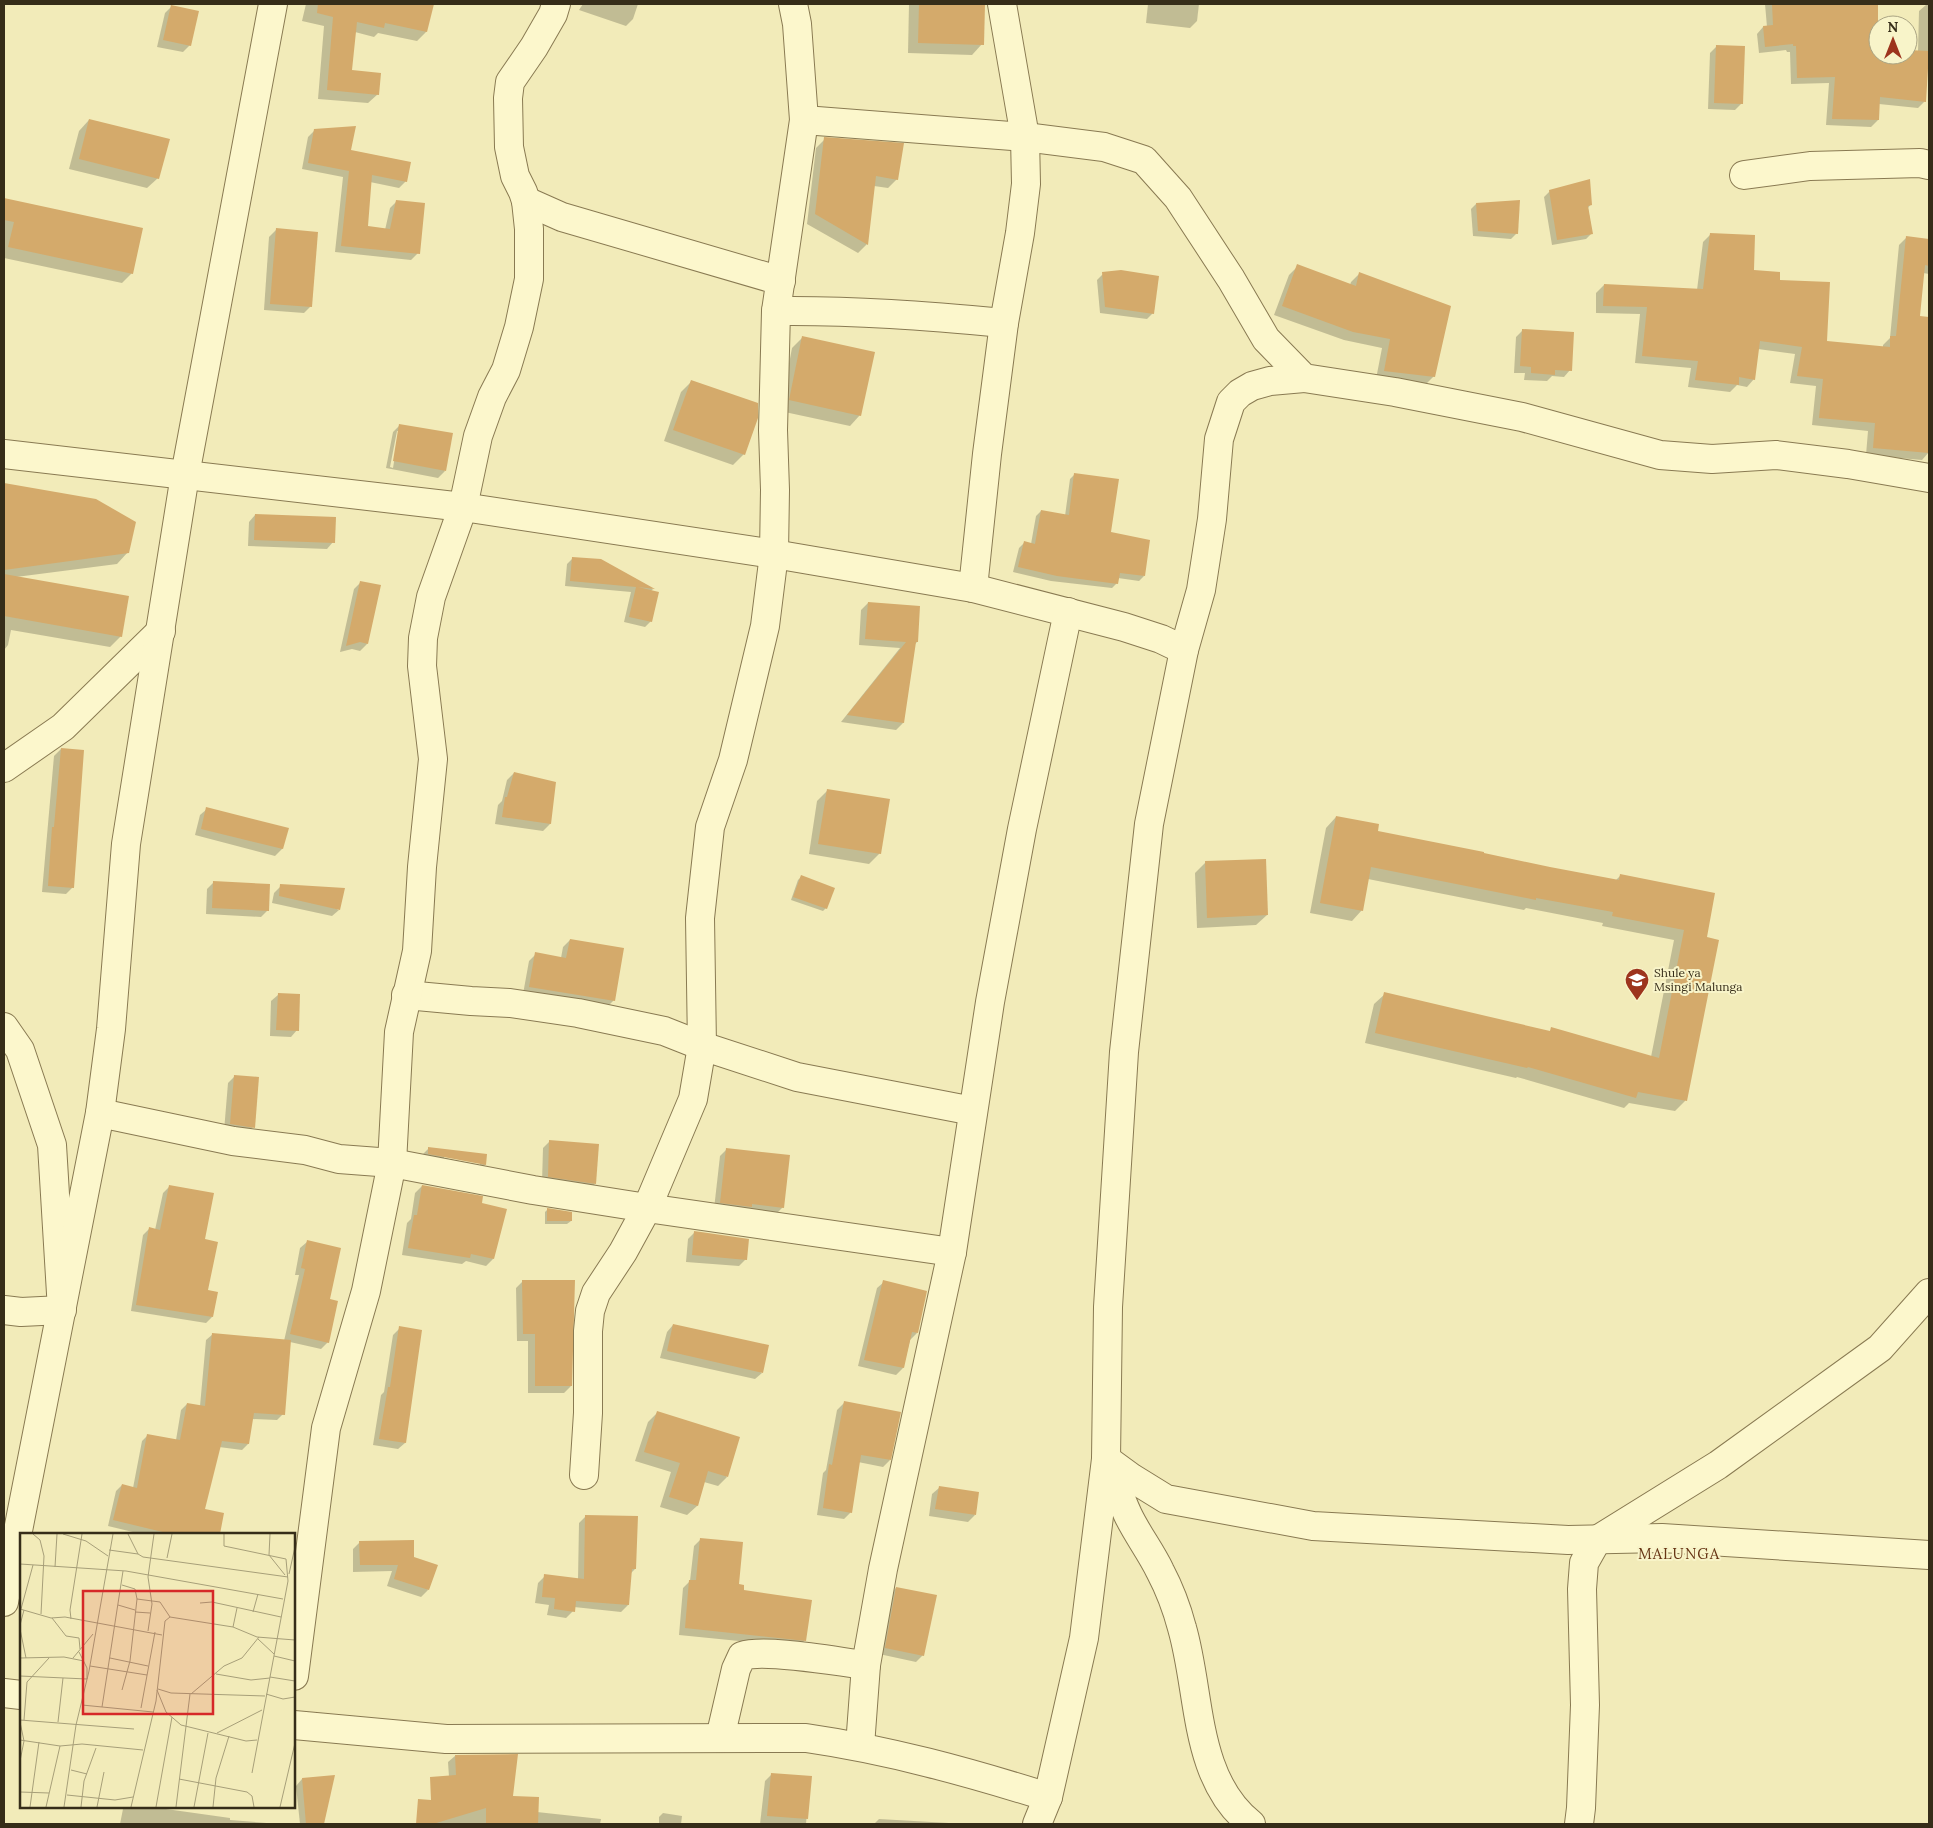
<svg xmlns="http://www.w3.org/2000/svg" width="1933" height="1828" font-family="Lora,serif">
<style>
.shadow{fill:#0003;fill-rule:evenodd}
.building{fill:#d4aa6b}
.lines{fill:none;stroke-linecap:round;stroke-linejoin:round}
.minor-casing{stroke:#897a52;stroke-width:30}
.minor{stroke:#fcf7cc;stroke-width:28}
.labels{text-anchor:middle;stroke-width:4;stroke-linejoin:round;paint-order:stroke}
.poi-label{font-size:12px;fill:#362d19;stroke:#f8f4c9;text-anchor:start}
.quarter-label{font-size:15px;letter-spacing:1px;fill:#673514;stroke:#f8f4c9}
.inset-road{fill:none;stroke:#a79f79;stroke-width:1}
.view{fill:#d62828;fill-opacity:0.15;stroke:#d62828;stroke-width:2.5}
.inset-edge{fill:none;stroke:#362d19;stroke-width:2.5}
</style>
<rect width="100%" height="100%" fill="#f2ebb9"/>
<g class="shadow">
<polygon points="306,4 432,4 426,32 417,41 378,33 374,37 355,32 351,71 378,94 368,103 318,99 324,26 302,21"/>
<polygon points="583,4 638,4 633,19 626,26 579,10"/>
<polygon points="909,4 983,4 982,44 972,55 908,53"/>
<polygon points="1148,4 1199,4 1197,21 1190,28 1146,23"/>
<polygon points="1765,4 1878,4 1878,55 1908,55 1908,52 1918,52 1919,11 1926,5 1929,5 1929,61 1928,61 1925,101 1918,108 1879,104 1878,120 1871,127 1826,125 1829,83 1791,84 1790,52 1787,52 1786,50 1759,53 1757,34 1763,27 1767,27"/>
<polygon points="171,7 190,45 183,52 157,47 165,13"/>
<polygon points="1717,46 1742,103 1735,110 1708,109 1710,53"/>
<polygon points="89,120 158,178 147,188 69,169 79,131"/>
<polygon points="315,130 350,151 406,181 399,188 370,182 367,227 385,230 390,208 397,201 418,253 411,260 335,252 343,177 302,169 308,137"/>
<polygon points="825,139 897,179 888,188 874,186 867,244 858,253 807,224 816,148"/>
<polygon points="1550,191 1591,204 1588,208 1592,233 1586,239 1552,245 1544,197"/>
<polygon points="4,199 141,229 132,273 122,283 4,258"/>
<polygon points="1476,204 1517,233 1511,239 1473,236 1471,209"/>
<polygon points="276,230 311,306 304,313 264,310 269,237"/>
<polygon points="1711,234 1753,272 1778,282 1826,342 1883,348 1883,345 1890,338 1899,245 1907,237 1929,240 1929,274 1923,273 1918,317 1929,318 1929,452 1922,460 1866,455 1868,431 1812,425 1816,386 1790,383 1795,354 1758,349 1754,379 1747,387 1737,385 1730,392 1688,387 1691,368 1635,363 1640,314 1596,313 1596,293 1604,285 1697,290 1703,242"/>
<polygon points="1298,266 1350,285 1351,282 1360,273 1434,376 1425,385 1376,379 1382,348 1344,340 1274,315 1289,275"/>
<polygon points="1103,274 1153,313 1147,319 1100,313 1097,280"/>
<polygon points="1523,330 1570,370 1564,377 1552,376 1547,381 1524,380 1525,373 1514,373 1516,337"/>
<polygon points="802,338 860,415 850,426 780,411 792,348"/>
<polygon points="692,381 744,454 733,465 664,441 681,392"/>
<path d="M400 425 445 471 438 478 386 468 393 432ZM397 431H399L393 468 390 467Z"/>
<polygon points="1075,474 1110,533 1144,576 1139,581 1118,578 1117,583 1112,588 1051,581 1013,572 1019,548 1024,543 1031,544 1036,516 1041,511 1065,516 1070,479"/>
<polygon points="4,485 96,500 128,552 117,564 16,577 121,636 110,647 11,630 8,645 4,650"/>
<polygon points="255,515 333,542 327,549 248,546 249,522"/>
<polygon points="573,558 601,561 653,589 651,591 651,621 645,627 624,622 631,592 565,586 567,564"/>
<polygon points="361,582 367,644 360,651 352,649 340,652 354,589"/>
<polygon points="868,603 917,642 915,644 903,723 896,730 841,722 900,648 859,645 861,610"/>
<polygon points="61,749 73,887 66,894 42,892 54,756"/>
<polygon points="514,773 555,783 550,824 543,831 495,824 498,805 502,801 507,780"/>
<polygon points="828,790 880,853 869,864 809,854 817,801"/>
<polygon points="207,809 287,829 282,849 275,856 195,835 200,815"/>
<polygon points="1336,817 1377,832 1482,854 1615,881 1620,876 1705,938 1717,941 1685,1101 1675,1111 1629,1103 1624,1108 1517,1077 1516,1078 1365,1043 1374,1004 1385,994 1549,1032 1552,1029 1651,1057 1674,940 1602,926 1603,923 1526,908 1524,910 1368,879 1362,910 1352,921 1310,913 1326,828"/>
<polygon points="1206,862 1267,915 1256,925 1197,928 1195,873"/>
<polygon points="801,877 826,908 823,911 791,900 798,880"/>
<polygon points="214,882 268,910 261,917 206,914 207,889"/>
<polygon points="281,886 339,910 332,916 272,903 274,893"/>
<polygon points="570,940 614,1000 607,1007 523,994 529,961 536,954 561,958 563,947"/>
<polygon points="278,995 297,1030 291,1037 270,1036 271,1001"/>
<polygon points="235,1076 253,1127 246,1134 224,1131 228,1083"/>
<polygon points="550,1141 595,1184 588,1190 542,1183 543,1148"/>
<path d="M429 1148 486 1155 485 1165 478 1171 421 1160 422 1155ZM444 1156 480 1163V1165L444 1158Z"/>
<polygon points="727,1149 783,1207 776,1214 714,1209 720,1156"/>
<polygon points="170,1186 204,1240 207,1292 212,1317 206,1323 131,1311 143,1235 149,1229 155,1230 163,1193"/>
<polygon points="422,1186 481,1204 493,1259 486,1266 466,1261 462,1264 402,1255 407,1223 411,1219 415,1193"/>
<polygon points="548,1209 571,1221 567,1224 545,1224 545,1212"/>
<polygon points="695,1232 746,1259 739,1266 686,1262 688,1239"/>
<polygon points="307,1242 328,1300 328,1342 321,1349 290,1342 283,1414 277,1420 252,1419 248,1444 242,1450 219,1447 204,1510 223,1514 219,1534 141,1534 108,1526 116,1491 122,1485 133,1488 142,1441 148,1435 176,1440 181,1410 187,1404 200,1406 206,1340 213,1334 284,1341 299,1275 295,1275 300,1248"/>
<polygon points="523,1281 571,1386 564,1393 528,1393 528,1341 517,1341 516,1288"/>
<polygon points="884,1282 917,1333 910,1340 903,1368 896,1375 858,1366 877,1288"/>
<polygon points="673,1325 762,1373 755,1379 660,1358 667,1332"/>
<polygon points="400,1328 405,1443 398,1449 373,1445 381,1395 384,1392 393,1335"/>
<polygon points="844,1403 890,1460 883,1467 858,1462 851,1512 844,1519 817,1515 823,1473 826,1470 837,1410"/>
<polygon points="657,1413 727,1477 718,1486 704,1482 697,1506 687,1515 660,1507 671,1472 635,1461 648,1422"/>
<polygon points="939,1488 975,1515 968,1522 929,1516 932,1494"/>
<polygon points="586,1516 635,1569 630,1574 628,1605 621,1612 574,1607 573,1611 566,1618 547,1615 549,1605 535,1603 538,1583 545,1576 578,1580 579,1523"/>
<polygon points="701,1539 742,1591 805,1640 798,1647 679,1635 683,1588 690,1581 694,1546"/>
<polygon points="360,1542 412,1558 428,1590 421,1597 387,1586 392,1571 353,1572 353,1549"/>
<polygon points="896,1588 923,1655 916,1662 879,1654 889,1595"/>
<polygon points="455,1756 512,1797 537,1812 601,1819 600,1824 436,1824 433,1784 449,1777 448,1762"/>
<polygon points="772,1774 810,1777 806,1824 760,1824 765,1781"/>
<polygon points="333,1776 323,1824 300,1824 296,1786 302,1779"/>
<polygon points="125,1807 167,1807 166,1809 230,1818 230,1820 279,1824 120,1824 123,1809"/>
<polygon points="663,1813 682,1816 681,1824 659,1824 659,1817"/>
<polygon points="879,1819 949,1823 949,1824 874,1824"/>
</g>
<g class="building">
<polygon points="318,4 434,4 427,32 385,23 384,28 357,22 352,70 381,73 379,95 327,90 333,17 317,13"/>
<polygon points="919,4 985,4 984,45 918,43"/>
<polygon points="1772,4 1878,4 1878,55 1908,55 1908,50 1929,51 1926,102 1880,97 1879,120 1832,119 1835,77 1797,78 1796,46 1793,46 1793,44 1765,47 1763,26 1773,25"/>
<polygon points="171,5 199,11 191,46 163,40"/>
<polygon points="1716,45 1745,46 1743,104 1714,103"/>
<polygon points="89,119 170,139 159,179 79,159"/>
<polygon points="356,126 351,150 411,162 407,182 372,175 368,226 390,229 396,200 425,203 420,254 341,246 349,171 308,163 314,129"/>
<polygon points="824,137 904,143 898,180 876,176 868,245 815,214"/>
<polygon points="1590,179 1592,205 1588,206 1593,234 1557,240 1549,190"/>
<polygon points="4,198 143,228 133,274 8,247 14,222 4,220"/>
<polygon points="1520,200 1518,234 1478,231 1476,203"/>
<polygon points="276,228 318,232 312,307 270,304"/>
<polygon points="1710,233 1755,235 1754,270 1780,272 1780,280 1830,282 1827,341 1890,347 1890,336 1896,336 1906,236 1929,239 1929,266 1925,265 1920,316 1929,317 1929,453 1873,448 1875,423 1819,418 1823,379 1797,376 1802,347 1760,341 1755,380 1739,377 1739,385 1695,380 1698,361 1642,356 1647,307 1603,306 1604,284 1703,289"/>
<polygon points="1297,264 1356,286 1359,272 1451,306 1435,377 1384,371 1390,339 1353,332 1282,306"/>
<polygon points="1121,270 1159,276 1154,314 1105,307 1102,272"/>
<polygon points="1522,329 1574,332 1572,371 1555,370 1555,375 1531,373 1531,367 1520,366"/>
<polygon points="802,336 875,352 861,416 789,400"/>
<polygon points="691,380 758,403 758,418 745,455 673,430"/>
<polygon points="399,424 453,433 446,471 393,461"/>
<polygon points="1074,473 1119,479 1111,532 1150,540 1145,576 1120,573 1118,584 1057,576 1018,567 1024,541 1035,544 1041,510 1069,515"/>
<polygon points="4,483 96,499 136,522 129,553 4,570"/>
<polygon points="255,514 336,517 335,543 254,540"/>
<polygon points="572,557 601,559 655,589 638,587 659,592 652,622 629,617 636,587 570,581"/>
<polygon points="4,574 129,596 122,637 4,616"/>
<polygon points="360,581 381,585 368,644 360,642 346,646"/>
<polygon points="868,602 920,606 918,642 916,642 904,723 847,715 906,642 865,639"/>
<polygon points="61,748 84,750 74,888 48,886 52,827 54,827"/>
<polygon points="514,772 556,782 551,824 502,817 505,797 507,797"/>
<polygon points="827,789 890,799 881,854 818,844"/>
<polygon points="206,807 289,828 283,849 201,829"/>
<polygon points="1336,816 1379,824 1378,831 1484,852 1484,853 1550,867 1619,880 1620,874 1715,893 1707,937 1719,940 1687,1101 1638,1092 1636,1098 1528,1067 1527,1068 1375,1033 1384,992 1550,1031 1551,1027 1659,1058 1684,930 1612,916 1613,912 1536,898 1536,900 1371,867 1363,911 1320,903"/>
<polygon points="1266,859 1268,915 1207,918 1205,861"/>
<polygon points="801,875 835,888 827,909 793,897"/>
<polygon points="213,881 270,884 269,911 212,908"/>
<polygon points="280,884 345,888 340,910 279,896"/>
<polygon points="570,939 624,948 615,1001 529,987 535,952 566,958"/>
<polygon points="278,993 300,994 299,1031 276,1030"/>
<polygon points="234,1075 259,1077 255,1128 230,1124"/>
<polygon points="549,1140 599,1144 596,1184 548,1177"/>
<polygon points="428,1147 487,1154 486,1165 428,1154"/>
<polygon points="726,1148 790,1155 784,1208 752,1204 752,1207 720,1203"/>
<polygon points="169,1185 214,1193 205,1239 218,1242 208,1290 218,1292 213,1317 136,1305 149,1227 160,1230"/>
<polygon points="422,1185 483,1196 482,1203 507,1209 494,1259 471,1254 470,1258 408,1248 414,1215 417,1215"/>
<polygon points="547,1208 572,1212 572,1221 547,1221"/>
<polygon points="694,1231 749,1239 747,1260 692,1255"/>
<polygon points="307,1240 341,1248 330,1299 338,1301 329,1343 290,1334 305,1269 301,1268"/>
<polygon points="522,1280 575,1280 572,1386 535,1386 535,1334 523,1334"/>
<polygon points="883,1280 927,1291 918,1333 912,1332 904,1368 864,1360"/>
<polygon points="673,1324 769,1345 763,1373 667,1351"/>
<polygon points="399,1326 422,1330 406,1443 379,1439 388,1387 390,1387"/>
<polygon points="212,1333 291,1340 285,1415 254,1413 249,1444 222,1441 205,1509 224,1513 220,1534 171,1534 113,1520 122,1484 137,1488 147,1434 180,1440 187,1403 205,1406"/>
<polygon points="844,1401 901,1412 891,1460 861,1455 852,1513 823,1508 829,1464 832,1465"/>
<polygon points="657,1411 740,1437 728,1477 708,1471 698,1506 669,1497 680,1463 644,1452"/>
<polygon points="939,1486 979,1492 976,1515 935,1509"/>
<polygon points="585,1515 638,1516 636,1569 632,1569 629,1605 576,1601 575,1612 554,1609 555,1598 542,1597 544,1574 584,1579"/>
<polygon points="700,1538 743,1542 739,1584 744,1585 744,1590 812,1600 806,1641 685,1628 689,1580 696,1580"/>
<polygon points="414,1540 414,1557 438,1565 429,1590 394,1579 398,1565 360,1565 359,1541"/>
<polygon points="896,1587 937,1595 924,1656 885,1648"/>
<polygon points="518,1754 513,1796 539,1797 538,1824 486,1824 486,1808 433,1824 416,1824 418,1799 431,1800 430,1777 456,1775 455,1755"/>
<polygon points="771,1773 812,1776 808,1819 767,1816"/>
<polygon points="335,1775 324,1824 306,1824 302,1778"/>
</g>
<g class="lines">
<defs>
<g id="minor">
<polyline points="804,120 1025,137 1104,147 1144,160 1178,198 1231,279 1266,339 1304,378 1395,392 1522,417 1660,455 1712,459 1776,455 1848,464 1929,478"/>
<polyline points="1744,175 1810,166 1920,163 1929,165"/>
<polyline points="526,201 562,217 781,281"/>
<path d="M776 311C853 310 928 316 1004 323"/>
<polyline points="4,454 463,507 774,554 973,588 1124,627 1161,639 1184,650"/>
<polyline points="973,588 987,454 1004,323 1020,233 1026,184 1025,137 1002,4"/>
<polyline points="4,768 63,727 161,631"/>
<polyline points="406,995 471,1001 510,1003 578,1013 664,1031 702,1046 797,1077 973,1111"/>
<polyline points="4,1027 20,1050 52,1145 62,1310 21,1312 4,1310"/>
<polyline points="100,1113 233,1141 305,1150 339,1159 392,1163 533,1190 647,1208 952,1252"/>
<polyline points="1106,1459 1132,1478 1166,1499 1313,1526 1568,1540 1662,1538 1929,1555"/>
<path d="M1107 1461C1114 1479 1120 1498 1128 1515 1137 1534 1151 1552 1160 1571 1169 1588 1177 1609 1182 1628 1201 1693 1193 1778 1251 1824"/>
<polyline points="584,1475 588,1413 588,1331 590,1311 596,1293 623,1252 647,1208 693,1099 702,1046 700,918 710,827 733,760 765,626 774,554 775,490 773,430 776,311 804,120 797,24 793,4"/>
<polyline points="4,1602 100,1113 111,1029 126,844 185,475 273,4"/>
<polyline points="294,1676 326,1428 366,1291 392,1163 399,1032 417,951 422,867 433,759 422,666 423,638 431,597 463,507 478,436 492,397 506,370 519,327 529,279 529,229 526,201 523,192 515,176 509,147 508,98 510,82 534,47 553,14 556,4"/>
<polyline points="4,1693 21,1695"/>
<path d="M294 1725 446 1739 806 1738C889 1750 968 1772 1048 1797"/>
<path d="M720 1738 736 1669 742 1656C765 1648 839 1662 866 1665"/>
<polyline points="860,1746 866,1665 883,1569 952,1252 990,1002 1022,829 1068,612"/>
<polyline points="1037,1824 1048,1797 1084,1638 1106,1459 1108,1307 1124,1052 1149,824 1184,650 1201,590 1212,519 1219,439 1231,402 1240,393 1252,386 1270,381 1304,378"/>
<polyline points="1579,1824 1581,1808 1585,1705 1582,1589 1584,1563 1597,1540 1718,1465 1880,1348 1929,1293"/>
</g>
</defs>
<use href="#minor" class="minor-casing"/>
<use href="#minor" class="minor"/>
</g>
<defs>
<symbol id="school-pin" viewBox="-11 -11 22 30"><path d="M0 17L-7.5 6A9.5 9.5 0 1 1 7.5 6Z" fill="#9d341d" stroke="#f8f4c9"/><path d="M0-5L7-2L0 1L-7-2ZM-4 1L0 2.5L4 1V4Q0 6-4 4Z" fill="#fff"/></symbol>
</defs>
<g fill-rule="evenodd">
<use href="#school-pin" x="1623" y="966" width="28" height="38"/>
</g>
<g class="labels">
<g class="poi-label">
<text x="1654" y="977">Shule ya<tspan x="1654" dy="14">Msingi Malunga</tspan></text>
</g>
<g class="quarter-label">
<text x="1679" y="1559">MALUNGA</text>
</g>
</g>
<g transform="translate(20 1533)">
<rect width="275" height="275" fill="#f2ebb9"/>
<path class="inset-road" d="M13 1 20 7 24 23 21 81M43 1 66 8 88 23M108 1 118 21 123 24 268 44M204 1V13L266 26 268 48 232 240M250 1 249 22 265 42M89 17 118 21M147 25 152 1M0 31 106 38 263 66M35 34 37 1M269 41 275 14M102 52 115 56 117 66 110 128 102 157M117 66 140 69 150 84 213 94 237 104 275 107M180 70 192 69 261 84M98 72 115 77M0 76 31 85 45 84 142 102M1 76 13 32M115 79 130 80M233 79 238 61M32 85 46 103 59 105 60 116M51 86 50 77 62 1M0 92 4 77M213 94 217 75M0 96 6 125M128 98 132 71 128 44 134 1M238 106 254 121M254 123 275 128M0 125 44 124 64 128M53 125 73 101M90 125 128 133M70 133 127 142M196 141 231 147 250 145M0 143 67 146V135L59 119M250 144 275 148M138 156 151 160 245 163M137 157 146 179 161 192 226 208 237 207M171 161 204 133 222 125 239 104M246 161 263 166 275 164M62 172 133 179M82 174 103 38M121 175 135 99M0 187 114 196M4 187 7 149 29 125M0 189 4 208 0 228M38 189 43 145M197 200 242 177M0 207 40 213 62 211 123 217M51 237 67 241M159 246 227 259 232 263 234 274M0 259 29 260M47 262 95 267 113 264M10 274 19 209M26 274 40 213M44 274 56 192 69 138 93 1M61 274 64 248 76 215M77 274 84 239M111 274 136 168 145 88 150 84M136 274 152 184M156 274 170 161M174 274 188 200M193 274 196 245 209 203M260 274 275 210"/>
<path class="view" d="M63 58H193V181H63Z"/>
<rect width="275" height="275" class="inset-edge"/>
</g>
<rect width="1933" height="1828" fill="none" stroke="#362d19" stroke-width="10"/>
<g transform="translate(1893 40)"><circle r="24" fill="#f8f4c9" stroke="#aaa483"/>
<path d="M0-4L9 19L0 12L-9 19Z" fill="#9d341d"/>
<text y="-8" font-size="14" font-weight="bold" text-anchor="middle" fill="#362d19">N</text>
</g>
</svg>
